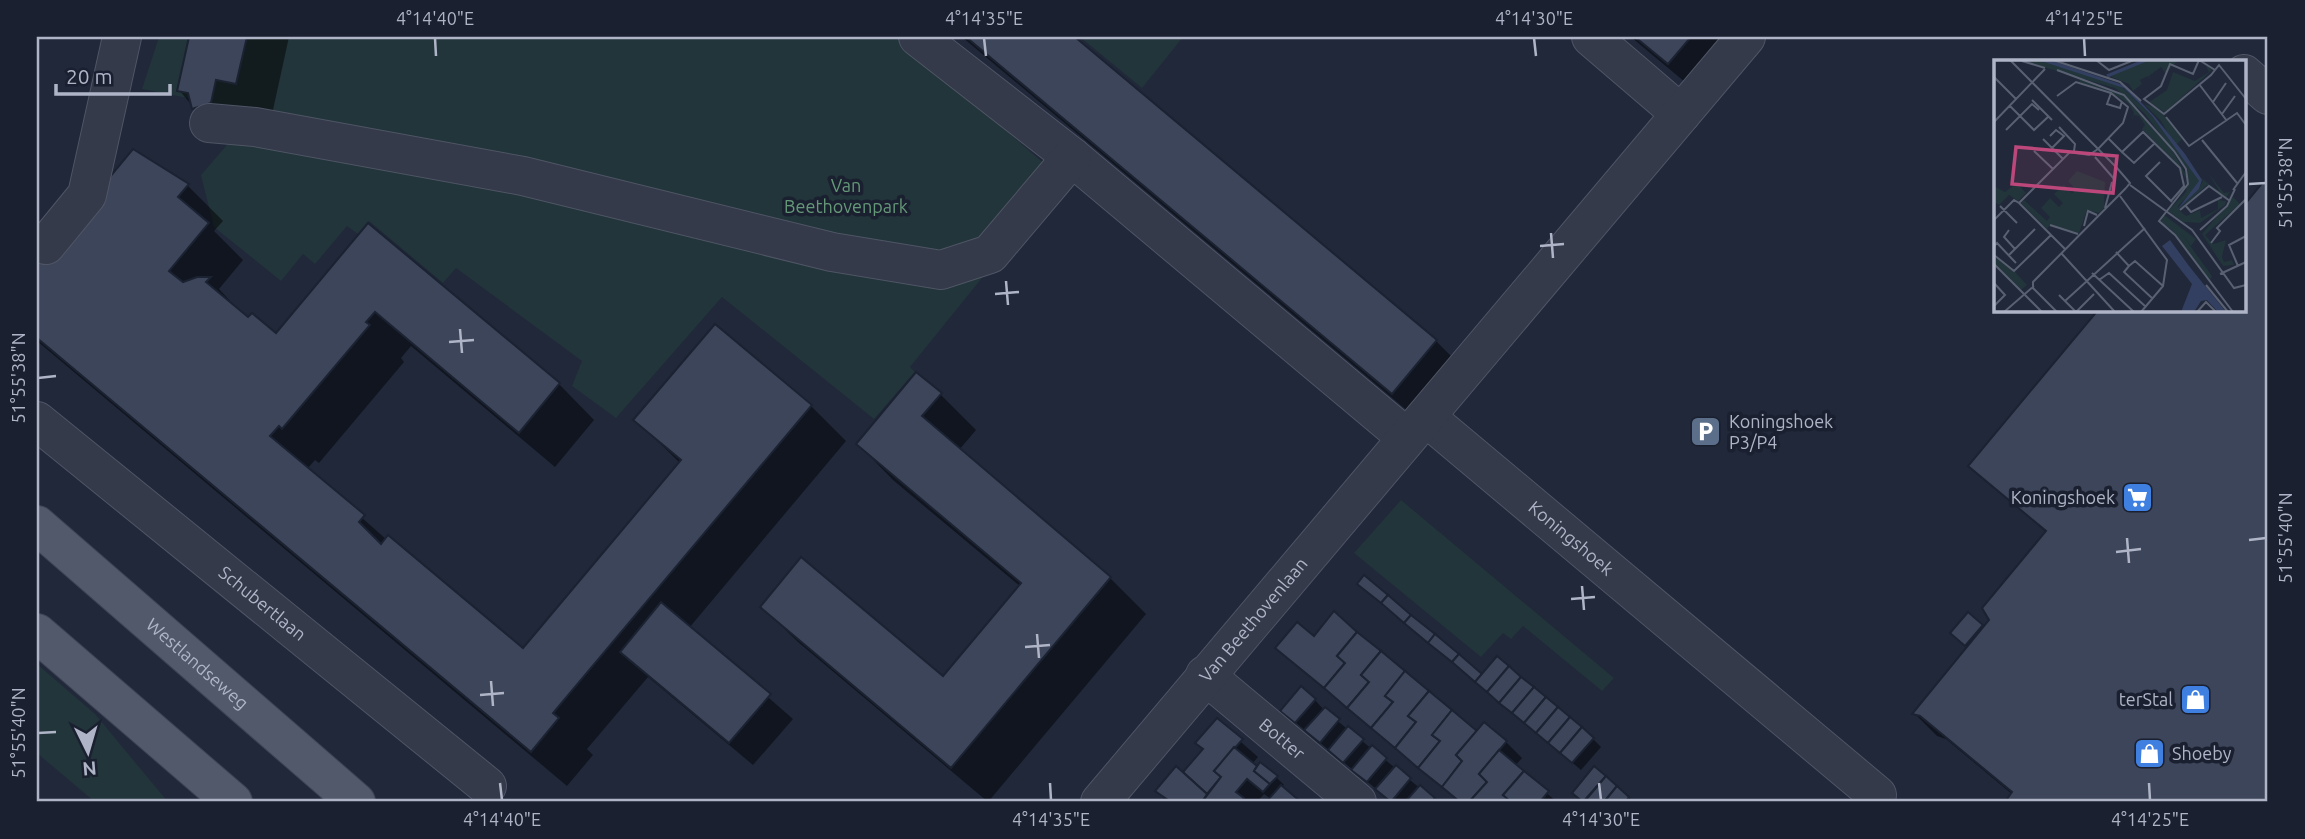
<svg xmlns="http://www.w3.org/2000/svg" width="2305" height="839" font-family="Ubuntu,sans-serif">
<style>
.green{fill:#22353b}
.shadow{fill:#0007}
.building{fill:#3c455a;stroke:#1b2231;stroke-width:2}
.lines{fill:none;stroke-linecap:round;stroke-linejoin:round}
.minor-casing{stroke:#4f5565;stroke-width:40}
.major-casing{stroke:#3d4454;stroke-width:40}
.minor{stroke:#343a4a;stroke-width:38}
.major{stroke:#52596b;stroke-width:38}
.ticks{fill:none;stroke:#afb5c7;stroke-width:2.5}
.labels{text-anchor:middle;stroke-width:7;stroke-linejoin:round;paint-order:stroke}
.park-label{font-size:18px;fill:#659878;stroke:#1a202f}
.poi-label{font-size:18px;fill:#afb5c7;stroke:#1a202f;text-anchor:start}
.street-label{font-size:18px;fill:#afb5c7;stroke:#1a202f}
.inset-river{fill:none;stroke:#323f60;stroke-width:3.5}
.inset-road{fill:none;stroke:#596072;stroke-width:2}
.view{fill:#bc477b;fill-opacity:0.15;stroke:#bc477b;stroke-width:3.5}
.inset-edge{fill:none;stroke:#afb5c7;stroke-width:3.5}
.neatline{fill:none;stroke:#afb5c7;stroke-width:2.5}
.ticks-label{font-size:18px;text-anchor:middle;fill:#afb5c7}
</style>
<rect width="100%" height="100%" fill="#20283a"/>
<g class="green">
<polygon points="159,37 898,37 1062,179 910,367 915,372 874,419 722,297 616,418 572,386 582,361 456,268 443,283 369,221 358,234 347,226 315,264 303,254 281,281 214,227 201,175 232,139 239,108 142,89"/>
<polygon points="1080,37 1183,37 1142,88"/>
<polygon points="1401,500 1614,678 1602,691 1523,626 1511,639 1503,633 1481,657 1354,553"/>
<polygon points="37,664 95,714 168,802 95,802 37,753"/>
</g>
<g class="shadow">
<polygon points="191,37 289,37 271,119 229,143 194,108 179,90"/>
<polygon points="962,37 1073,37 1436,341 1471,376 1428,428"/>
<polygon points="1631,37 1737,37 1704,98"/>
<polygon points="2268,179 2268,802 2008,802 2013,795 1946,739 1937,736 1914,713 1969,648 1961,641 1968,614 1984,629 2047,533 1971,466 2101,310 2244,310 2244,209"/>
<polygon points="187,185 223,221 214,231 243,260 219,289 244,316 276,336 369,225 559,384 594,420 555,467 411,346 401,358 404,362 319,463 315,460 307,469 387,540 523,651 680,463 636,420 811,406 846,441 689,628 793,719 753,765 648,677 587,749 593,755 567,786 37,341 37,240"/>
<polygon points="941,395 976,430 959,450 1110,578 1146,614 988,802 798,642 762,607 944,679 1021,587 893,480 858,444"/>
<polygon points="1368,591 1482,676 1593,739 1601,747 1581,770"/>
<polygon points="1314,638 1477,734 1506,742 1522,758 1515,766 1557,802 1459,802 1277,648"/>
<polygon points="1315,700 1324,710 1437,802 1392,802 1290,718"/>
<polygon points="1217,721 1258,757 1252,764 1276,777 1284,785 1281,788 1298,802 1269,802 1271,799 1264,794 1257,802 1161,802 1164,798 1157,791 1184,775 1205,750"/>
<polygon points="1594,769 1634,802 1584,802 1574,793"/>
</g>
<g class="building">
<polygon points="189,37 247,37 236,84 216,80 211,103 192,109 188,93 177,91"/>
<polygon points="966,37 1075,37 1437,340 1392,394"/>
<polygon points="1635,37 1691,37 1668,64"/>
<polygon points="133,149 189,184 178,197 209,223 169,271 183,282 197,277 211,277 206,282 248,317 252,313 276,333 368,223 560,383 519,433 375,312 366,322 370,325 282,429 279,426 270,436 365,515 359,522 381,544 388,535 523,648 681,460 633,420 715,324 812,405 553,713 559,718 531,752 37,338 37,237 50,249"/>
<polygon points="2268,176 2268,802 2005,802 2012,792 1920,716 1912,714 1989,620 1982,608 2046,531 1968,466 2098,310 2244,310 2244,205"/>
<polygon points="916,372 942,393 922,416 1111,577 951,768 760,607 801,557 943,676 1021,583 856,444"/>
<polygon points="1364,575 1388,595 1381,603 1357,584"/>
<polygon points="1388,595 1411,615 1404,623 1381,603"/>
<polygon points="661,602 771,694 729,743 620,652"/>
<polygon points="1334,611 1357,632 1337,656 1345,663 1324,688 1275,648 1297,622 1314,636"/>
<polygon points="1968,612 1983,625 1965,646 1950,633"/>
<polygon points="1411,615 1435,634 1428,643 1404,623"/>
<polygon points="1357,632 1381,651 1361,675 1369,682 1347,708 1324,688 1345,663 1337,656"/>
<polygon points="1435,634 1459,654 1452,662 1428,643"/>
<polygon points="1381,651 1405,671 1385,696 1393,702 1371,728 1347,708 1369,682 1361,675"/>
<polygon points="1459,654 1482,674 1475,682 1452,662"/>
<polygon points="1497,656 1509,666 1487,692 1475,682"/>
<polygon points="1509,666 1521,677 1499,703 1487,692"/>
<polygon points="1405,671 1429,691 1408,716 1416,722 1395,748 1371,728 1393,702 1385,696"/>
<polygon points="1521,677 1534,687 1512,713 1499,703"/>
<polygon points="1301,686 1316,699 1295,723 1280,711"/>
<polygon points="1534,687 1546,697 1524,723 1512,713"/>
<polygon points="1429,691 1452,710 1432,735 1440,741 1418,768 1395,748 1416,722 1408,716"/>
<polygon points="1546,697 1558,707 1536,733 1524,723"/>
<polygon points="1325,707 1340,719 1320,743 1304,730"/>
<polygon points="1558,707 1570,717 1548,743 1536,733"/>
<polygon points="1452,710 1477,731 1456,755 1462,761 1442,787 1418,768 1440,741 1432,735"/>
<polygon points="1570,717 1582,727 1560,753 1548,743"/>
<polygon points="1217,718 1243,739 1214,771 1221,777 1207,794 1183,772 1203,749 1195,743"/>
<polygon points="1484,722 1507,741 1479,774 1487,782 1469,802 1460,802 1442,787 1462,761 1456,755"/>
<polygon points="1348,726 1364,739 1343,763 1328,750"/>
<polygon points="1582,727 1594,738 1572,763 1560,753"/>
<polygon points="1372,745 1387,758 1367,782 1351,770"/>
<polygon points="1234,747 1257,766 1254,771 1270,784 1263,792 1247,779 1236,792 1244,798 1241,802 1202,802 1221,777 1214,771"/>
<polygon points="1499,750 1524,771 1503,795 1512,801 1469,802 1487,782 1479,774"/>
<polygon points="1260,762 1278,776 1270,784 1254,771"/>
<polygon points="1396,765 1411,778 1391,802 1375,789"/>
<polygon points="1176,766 1207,794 1202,802 1171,802 1155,791"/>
<polygon points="1594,766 1606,776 1583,802 1572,793"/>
<polygon points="1524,771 1549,791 1540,802 1511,802 1503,795"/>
<polygon points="1606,776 1617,786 1604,802 1584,802"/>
<polygon points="1281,785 1301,802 1266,802"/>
<polygon points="1420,785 1435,798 1431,802 1405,802"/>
<polygon points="1617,786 1629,797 1625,802 1604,802"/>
</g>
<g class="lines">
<defs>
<g id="minor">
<polyline points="918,37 1072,157 1406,437"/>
<polyline points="1591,37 1681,114"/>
<polyline points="2244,74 2268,95"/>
<polyline points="209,123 255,127 523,176 832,252 941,270 990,254 1072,157"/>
<polyline points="46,245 87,195 122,37"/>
<path id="s1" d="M1426 417 1877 795"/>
<path id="s2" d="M37 421 487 786"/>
<path id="s3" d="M1205 675 1357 802"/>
<path id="s4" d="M1100 802 1746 37"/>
</g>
<g id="major">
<path id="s5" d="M37 525 356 802"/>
<polyline points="37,633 233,802"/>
</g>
</defs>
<use href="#minor" class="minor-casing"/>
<use href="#major" class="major-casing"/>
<use href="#minor" class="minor"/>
<use href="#major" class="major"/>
</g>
<path class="ticks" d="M435 38 436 56M984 38 986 56M1534 38 1536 56M2084 38 2085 56M2249 184 2266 183M1551 233 1553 258M1540 246 1564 244M1006 281 1008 305M995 294 1019 292M460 329 462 353M449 342 474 340M38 378 56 376M2127 538 2129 563M2249 540 2266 538M2116 552 2141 549M1582 586 1584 610M1571 599 1595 597M1037 634 1039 658M1025 647 1050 645M491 681 493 706M480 695 504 693M38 733 56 732M500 783 502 800M1050 783 1051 800M1599 783 1601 800M2149 783 2150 800"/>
<defs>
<symbol id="parking-square" viewBox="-11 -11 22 22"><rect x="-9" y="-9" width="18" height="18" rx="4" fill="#5c6f8a" stroke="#1a202f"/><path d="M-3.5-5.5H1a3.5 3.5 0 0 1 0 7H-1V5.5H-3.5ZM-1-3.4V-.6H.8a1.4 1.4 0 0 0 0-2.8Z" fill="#fff"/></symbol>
<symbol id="supermarket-square" viewBox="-11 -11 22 22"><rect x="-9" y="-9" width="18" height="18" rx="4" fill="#3f7fe0" stroke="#1a202f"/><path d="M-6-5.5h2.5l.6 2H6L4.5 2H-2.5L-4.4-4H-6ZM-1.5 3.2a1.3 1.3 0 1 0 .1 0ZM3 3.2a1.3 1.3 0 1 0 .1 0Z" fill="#fff"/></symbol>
<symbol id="shop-square" viewBox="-11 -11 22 22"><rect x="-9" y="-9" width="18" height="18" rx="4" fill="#3f7fe0" stroke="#1a202f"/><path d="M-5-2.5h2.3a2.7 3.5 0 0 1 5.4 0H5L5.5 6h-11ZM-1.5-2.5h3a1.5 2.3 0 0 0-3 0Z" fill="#fff"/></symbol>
</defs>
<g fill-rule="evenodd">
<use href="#parking-square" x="1688" y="414" width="35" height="35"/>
<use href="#supermarket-square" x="2120" y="480" width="35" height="35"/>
<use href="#shop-square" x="2178" y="682" width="35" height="35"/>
<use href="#shop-square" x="2132" y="736" width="35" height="35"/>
</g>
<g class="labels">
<g class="park-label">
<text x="846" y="192">Van<tspan x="846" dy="21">Beethovenpark</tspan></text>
</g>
<g class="poi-label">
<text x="1729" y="428">Koningshoek<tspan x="1729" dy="21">P3/P4</tspan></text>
<text x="2115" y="504" text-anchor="end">Koningshoek</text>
<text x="2173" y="706" text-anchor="end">terStal</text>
<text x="2172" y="760">Shoeby</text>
</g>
<g class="street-label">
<text dy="6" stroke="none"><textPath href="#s1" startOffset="189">Koningshoek</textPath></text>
<text dy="6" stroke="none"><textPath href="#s2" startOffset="290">Schubertlaan</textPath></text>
<text dy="6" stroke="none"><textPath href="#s4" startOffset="238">Van Beethovenlaan</textPath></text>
<text dy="6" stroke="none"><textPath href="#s5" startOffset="212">Westlandseweg</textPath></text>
<text dy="6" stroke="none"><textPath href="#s3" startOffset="100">Botter</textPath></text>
</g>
</g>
<g transform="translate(1994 60)">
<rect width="252" height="252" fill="#20283a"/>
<path d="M44 0 126 25 158 56 205 121V125L184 146V150V149L205 129 209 120H208L173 72 167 61 150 44 165 49 188 79 183 84 207 118 226 132 214 113 230 133 236 132 232 138 213 125 185 150 192 156 206 150 207 158 224 149V140L232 141 231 145 206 163 190 162 195 166 174 151 192 132 194 110 150 53 121 28 29 1ZM154 0H185L171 13 167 7 155 16 158 21 154 16 146 20 148 24 139 31 135 24 115 16ZM211 4 218 10 177 47 170 52 155 42 173 30 179 12 201 21 215 12ZM87 18 129 35 177 88 193 117 190 131 180 141 192 119 184 105 148 69 151 65 145 56 140 55 135 68 140 53 134 43 115 31 85 22ZM83 111 111 122 110 148 105 153 93 150 85 173 56 165 53 169 27 143 30 140 53 161 56 157 47 148 56 138 65 147 69 143 60 134 70 125 78 133 82 130 74 121ZM23 123 32 133 24 141 15 135 0 150 5 145 0 142V126L11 132ZM239 137 246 144 211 175 219 184 232 180 228 197 230 202 238 200 240 205 229 206 208 174ZM169 154 202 179 197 186 219 215 187 173 218 216 216 221 177 169 167 163ZM0 197 21 212 33 225 27 230 0 203Z" fill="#22353b"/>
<path d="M44 0 62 2 132 26 161 57 191 94 208 120 205 129 183 150 205 121 158 56 130 28ZM176 180 195 206 232 252H224L213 240 207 241 200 252H187L198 224 168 186Z" fill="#323f60"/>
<path class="inset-river" d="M113 16 152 0"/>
<path class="inset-road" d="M16 0 123 108 136 123 132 128M59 0 126 22 147 41M102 0 115 10 140 0M28 1 51 8M63 10 130 35 180 91 192 109 194 124 165 161 181 175 239 252M221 10 205 0 199 14 176 4 167 26 150 39 170 54 217 15 225 5 252 39M0 17 22 39M205 24 233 61M117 33 113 44 126 48 128 41M38 40 58 60M219 42 232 23M16 46 40 70 55 56M228 54 241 36M172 57 195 86 243 53 252 65M0 62 51 9M65 67 81 84 80 91M12 70 38 44 45 50M56 76 62 70 70 76 58 88M114 78 128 92 149 72 186 108 190 126 177 141M49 79 69 99M208 80 243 123M40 91 59 109M128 92 140 103 161 83M101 97 121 120M166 102 152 116 178 142M136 125 198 170 240 228 252 225M239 130 252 112M126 136 173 200 169 226 147 252M25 143 76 92 95 95 104 89 129 63 134 47 117 33 82 22 63 36M25 143 72 190M191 145 197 152 228 137M6 146 23 163M111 148 118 122M186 150 215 126 236 141M0 160 20 140 25 143M56 165 84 174M90 166 94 151 103 155M15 170 10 177 21 189M206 170 233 146 241 129M217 183 226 171 223 168 252 139M0 186 3 183 22 203M122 192 135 206 130 212 159 239M68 194 121 252M0 195 20 211 57 175M15 195 41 169M0 204 48 252M135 206 141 201 169 226M244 206 235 185 252 176M98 213 140 252M226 214 252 202M105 220 115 213 152 247M0 223 11 235 0 246M212 225 234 252M65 235 82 252M71 241 151 168M10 252 40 226M63 252 39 228V222L132 128M82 252 100 234M203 252 212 242 222 252"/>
<path class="view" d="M22 87 123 96 119 133 18 124Z"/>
<rect width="252" height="252" class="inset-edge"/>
</g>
<rect width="2305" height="839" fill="none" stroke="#1a202f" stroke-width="77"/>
<g transform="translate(88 752) rotate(175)" stroke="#1a202f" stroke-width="5" paint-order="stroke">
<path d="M0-5L12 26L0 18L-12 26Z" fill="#afb5c7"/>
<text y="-10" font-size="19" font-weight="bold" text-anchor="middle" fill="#afb5c7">N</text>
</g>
<path d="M56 84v10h114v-10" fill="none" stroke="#afb5c7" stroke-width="3.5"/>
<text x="66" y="84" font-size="21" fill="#afb5c7" stroke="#1a202f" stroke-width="5" paint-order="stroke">20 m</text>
<rect x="38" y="38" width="2228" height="762" class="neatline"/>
<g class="ticks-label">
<text x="435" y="25">4°14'40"E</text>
<text x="984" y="25">4°14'35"E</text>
<text x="1534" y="25">4°14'30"E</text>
<text x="2084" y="25">4°14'25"E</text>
<text transform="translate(2286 183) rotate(-90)" y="6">51°55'38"N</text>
<text transform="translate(19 378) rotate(-90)" y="6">51°55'38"N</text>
<text transform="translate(2286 538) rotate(-90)" y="6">51°55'40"N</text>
<text transform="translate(19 733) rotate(-90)" y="6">51°55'40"N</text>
<text x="502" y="826">4°14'40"E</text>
<text x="1051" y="826">4°14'35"E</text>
<text x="1601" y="826">4°14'30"E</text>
<text x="2150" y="826">4°14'25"E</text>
</g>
</svg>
